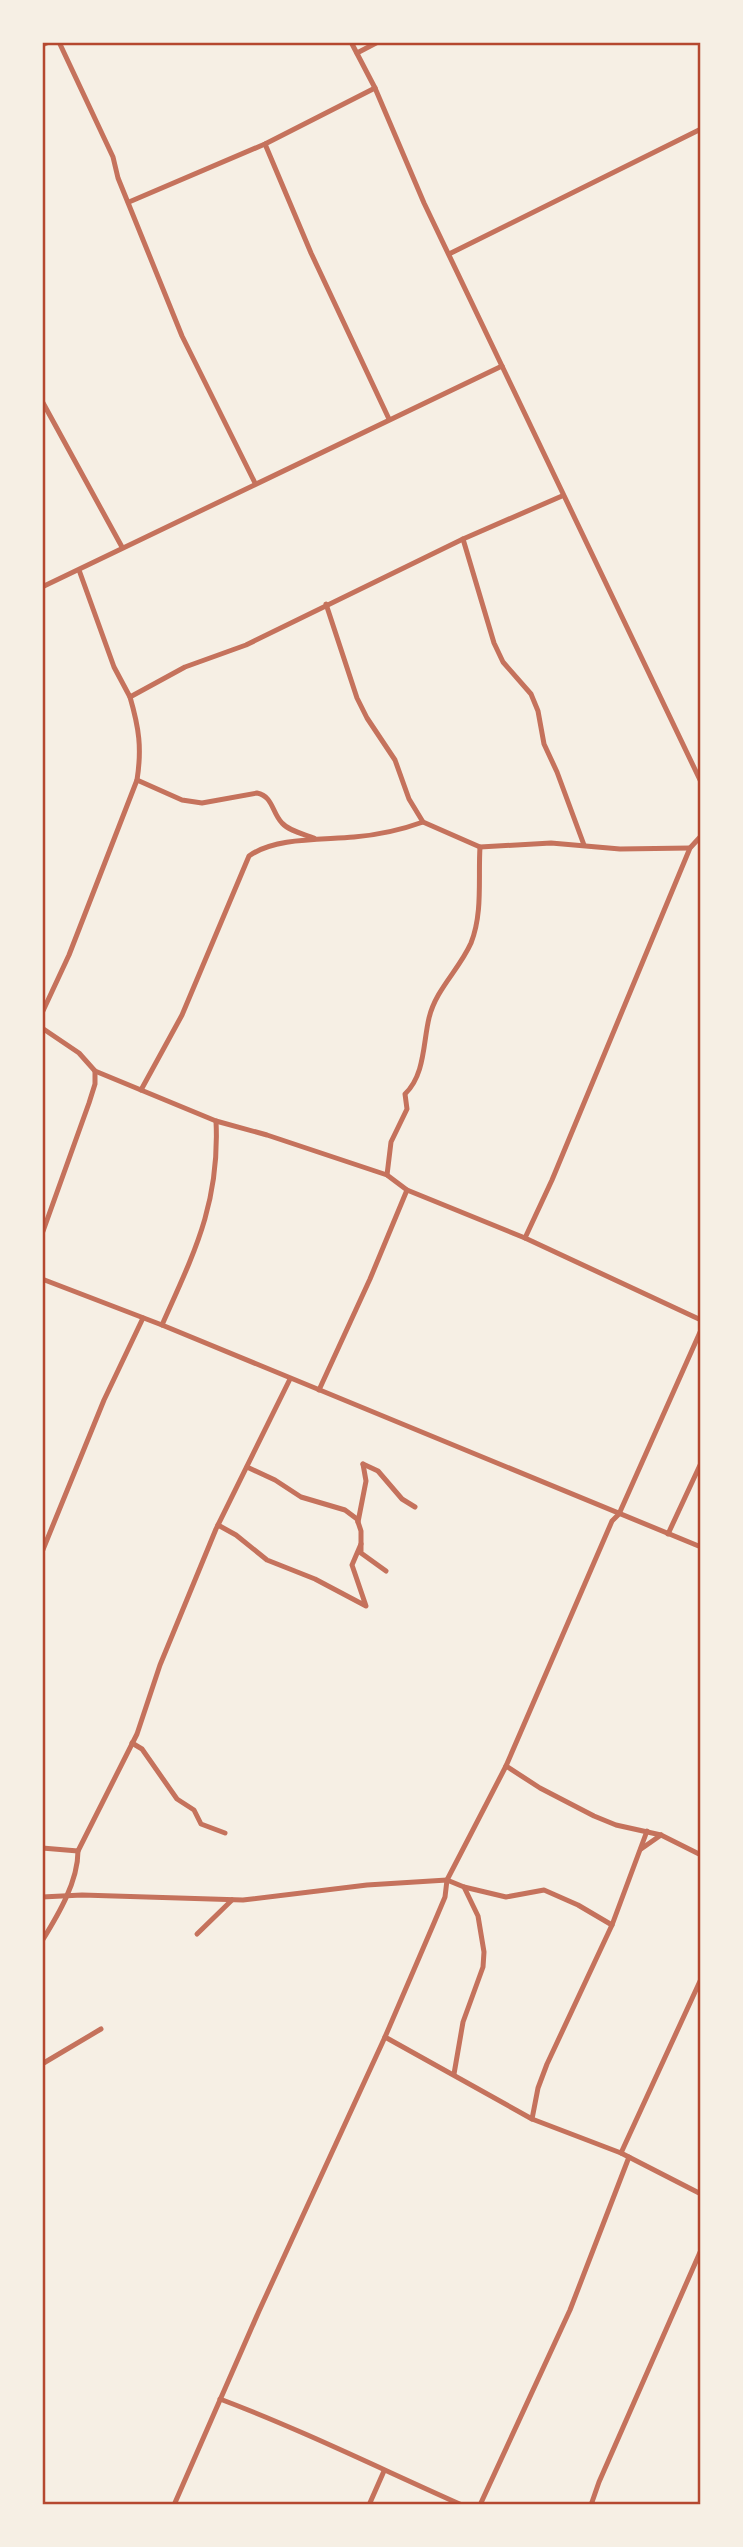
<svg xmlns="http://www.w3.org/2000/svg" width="743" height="2547" font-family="Cabin,sans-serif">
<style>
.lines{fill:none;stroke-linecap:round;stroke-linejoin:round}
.minor{stroke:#c5725c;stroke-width:5}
.neatline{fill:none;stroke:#b5482f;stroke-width:2.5}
</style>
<rect width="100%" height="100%" fill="#f6efe4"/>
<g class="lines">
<g class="minor">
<polyline points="59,42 113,157 118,178 182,336 255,483"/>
<polyline points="351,42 375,88 424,203 701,782"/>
<polyline points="42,45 49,42"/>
<polyline points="357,53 378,42"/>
<polyline points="265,144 311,253 389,419"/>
<polyline points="129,202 265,144 375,88"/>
<polyline points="449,254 701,129"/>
<polyline points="42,401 122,547"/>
<polyline points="463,539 494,643 503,662 531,694 538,711 544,744 557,772 584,845"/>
<polyline points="79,570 114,667 130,697 185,667 246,645 463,539 562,496"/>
<polyline points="42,587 502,366"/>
<polyline points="326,604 357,698 367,718 395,760 409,799 423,822 480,847 551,843 620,849 690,848"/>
<path d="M137 780 182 800 202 803 257 793C273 796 272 813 282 823 289 831 304 834 314 838"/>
<polyline points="701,836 690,848 552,1180 525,1238 701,1320"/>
<path d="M42 1013 69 955 137 780C142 748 139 728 130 697"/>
<polyline points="42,1028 79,1053 95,1071 216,1121 267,1135 387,1175 407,1190 525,1238"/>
<path d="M141 1090 182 1015 249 856C275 837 323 840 354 837 378 835 401 830 423 822"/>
<path d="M387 1175 391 1142 407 1109 405 1094C425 1075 423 1043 429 1018 436 989 459 970 471 943 483 913 478 878 480 847"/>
<polyline points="42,1234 89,1103 95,1084 95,1071"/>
<polyline points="42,1279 162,1325 701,1547"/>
<path d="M162 1325C194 1253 220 1203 216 1121"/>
<polyline points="319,1390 370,1279 407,1190"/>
<polyline points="363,1464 378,1471 402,1499 415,1507"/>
<polyline points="247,1467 275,1480 301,1497 345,1510 357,1519 361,1531 361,1553 386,1571"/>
<polyline points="358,1522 366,1481 363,1464"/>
<polyline points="218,1525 236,1535 267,1560 315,1579 366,1606 352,1565 361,1544"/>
<polyline points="668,1534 701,1463"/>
<polyline points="42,1552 104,1400 143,1318"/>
<polyline points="132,1743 142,1749 177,1799 194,1810 201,1824 225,1833"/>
<polyline points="506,1766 540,1788 594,1816 616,1825 661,1835 701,1855"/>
<polyline points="42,1848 78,1851 137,1734 160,1665 216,1529 290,1379"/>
<polyline points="641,1849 661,1835"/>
<polyline points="42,1897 82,1895 243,1900 367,1885 447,1880 464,1887 506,1897 544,1890 578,1905 612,1925"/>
<polyline points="197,1934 232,1900"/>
<path d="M42 1941C58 1915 78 1882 78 1851"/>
<polyline points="385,2037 532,2119 538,2088 547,2064 612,1925 647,1831"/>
<polyline points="42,2064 101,2029"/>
<polyline points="454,2074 463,2022 483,1967 484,1952 478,1916 464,1887"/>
<polyline points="532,2119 621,2153 701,2194"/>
<polyline points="621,2153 701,1979"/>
<path d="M220 2399C302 2430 381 2469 462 2505"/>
<polyline points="174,2505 259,2311 385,2037 434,1923 445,1897 447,1880 506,1766 612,1521 619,1514 701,1330"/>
<polyline points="369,2505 384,2471"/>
<polyline points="480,2505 570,2310 629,2157"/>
<polyline points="591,2505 599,2482 701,2250"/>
<polyline points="700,2505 701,2503"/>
</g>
</g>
<rect width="743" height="2547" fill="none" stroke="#f6efe4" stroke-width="88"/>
<rect x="44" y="44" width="655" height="2459" class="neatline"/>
</svg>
